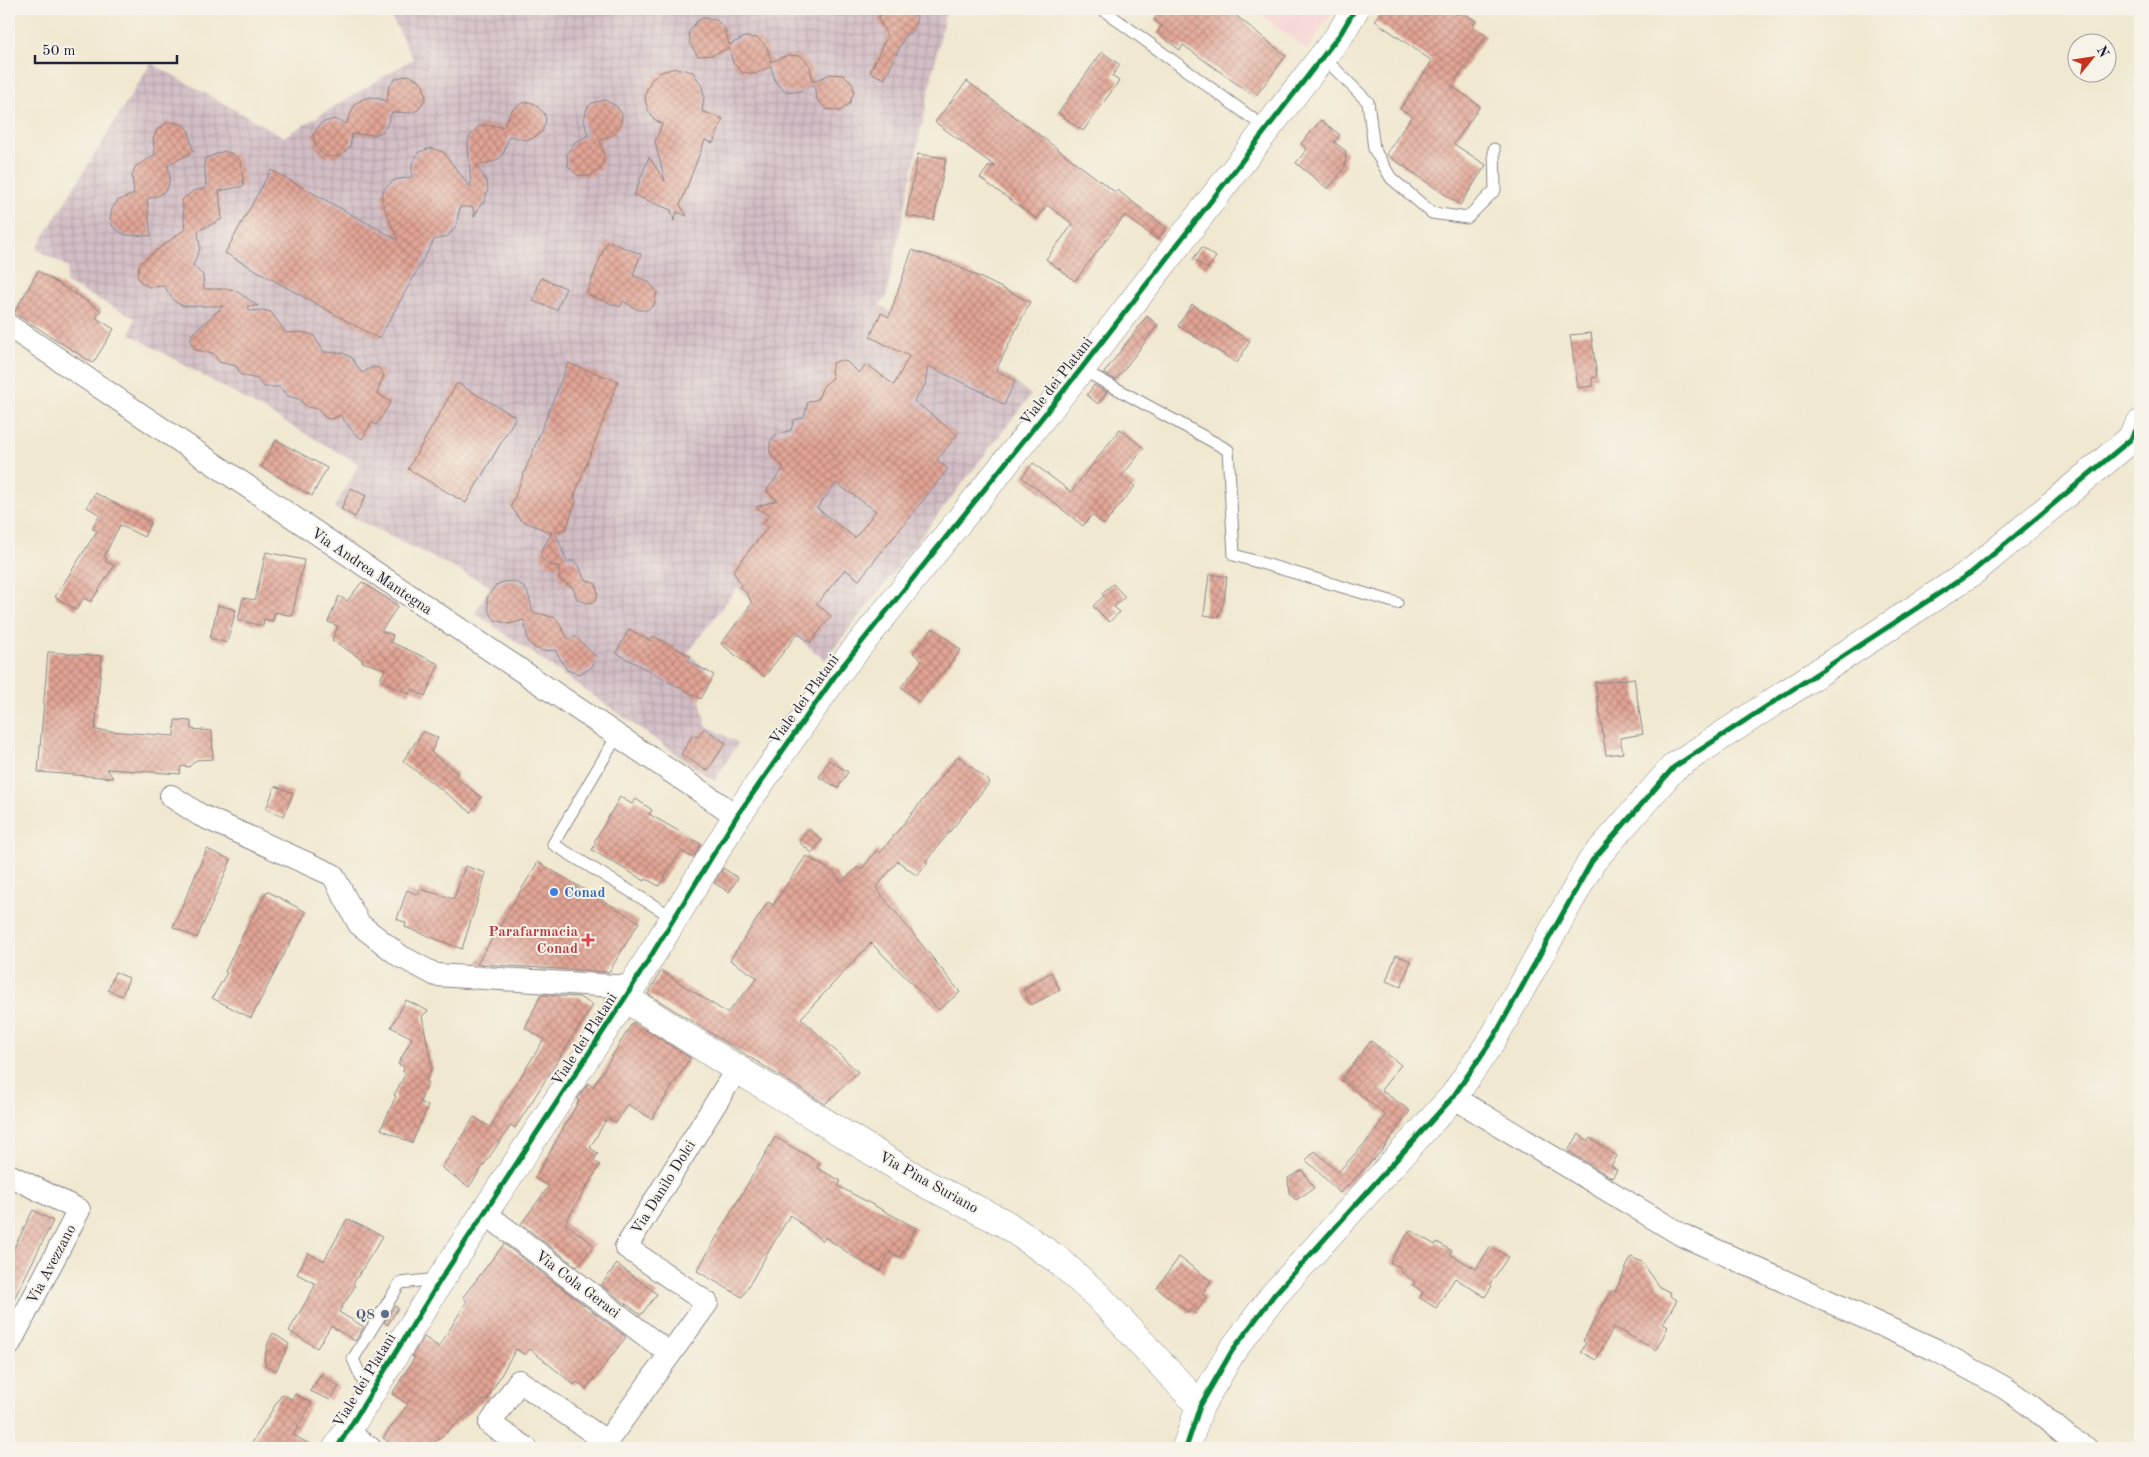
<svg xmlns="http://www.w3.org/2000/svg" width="2149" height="1457" font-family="'Old Standard TT',serif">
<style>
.built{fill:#f7cfd0}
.industrial{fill:url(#industrial-grid)}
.building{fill:url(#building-cross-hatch);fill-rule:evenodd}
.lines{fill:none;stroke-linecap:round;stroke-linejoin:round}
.lane-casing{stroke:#898586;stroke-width:13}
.street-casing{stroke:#898586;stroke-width:24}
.secondary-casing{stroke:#898586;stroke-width:29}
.lane{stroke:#fff;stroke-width:11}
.street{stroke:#fff;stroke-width:22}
.secondary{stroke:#fff;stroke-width:28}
.cycleway-casing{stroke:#f7f3e8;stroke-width:8}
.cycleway{stroke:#00873e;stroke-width:5}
.shop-dot{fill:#3f7fe0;stroke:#f7f3e8;stroke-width:2}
.health-dot{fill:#e0444e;stroke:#f7f3e8;stroke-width:2}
.service-dot{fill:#5c6f8a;stroke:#f7f3e8;stroke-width:2}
.labels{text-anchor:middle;stroke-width:4;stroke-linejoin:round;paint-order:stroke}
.street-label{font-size:15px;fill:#22223b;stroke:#f7f3e8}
.shop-label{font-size:15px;font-weight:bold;fill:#366cbe;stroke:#f7f3e8;text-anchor:start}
.health-label{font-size:15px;font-weight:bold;fill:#be3a42;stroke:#f7f3e8;text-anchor:end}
.service-label{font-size:15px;font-weight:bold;fill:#4e5e75;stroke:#f7f3e8;text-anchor:end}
</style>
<defs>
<pattern id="industrial-grid" width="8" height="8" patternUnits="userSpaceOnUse" patternTransform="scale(1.25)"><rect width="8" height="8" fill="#d2bdc5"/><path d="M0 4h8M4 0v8" fill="none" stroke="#b4a2aa"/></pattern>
<pattern id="building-cross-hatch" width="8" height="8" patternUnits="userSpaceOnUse" patternTransform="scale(1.25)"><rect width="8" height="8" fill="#e2a494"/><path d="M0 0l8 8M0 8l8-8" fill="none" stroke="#b7857a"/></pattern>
</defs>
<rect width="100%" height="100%" fill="#f7f3e8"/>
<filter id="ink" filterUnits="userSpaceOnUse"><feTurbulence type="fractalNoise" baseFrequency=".02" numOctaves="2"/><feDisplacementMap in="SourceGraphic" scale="10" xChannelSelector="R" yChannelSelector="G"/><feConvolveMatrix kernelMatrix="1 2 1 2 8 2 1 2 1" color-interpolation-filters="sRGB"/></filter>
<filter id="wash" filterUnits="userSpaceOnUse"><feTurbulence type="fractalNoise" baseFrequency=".0096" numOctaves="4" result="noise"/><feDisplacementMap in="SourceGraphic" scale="20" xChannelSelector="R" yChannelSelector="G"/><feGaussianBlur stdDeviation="1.12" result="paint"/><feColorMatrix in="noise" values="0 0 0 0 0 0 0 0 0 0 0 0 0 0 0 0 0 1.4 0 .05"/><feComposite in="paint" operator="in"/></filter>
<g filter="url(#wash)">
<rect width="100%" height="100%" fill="#f0e8d0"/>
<polygon class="built" points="1254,9 1334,9 1307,50"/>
<polygon class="industrial" points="388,9 946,9 886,298 879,305 989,362 1031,395 825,660 737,588 688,653 711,674 699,696 706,725 738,743 715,781 475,613 490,586 334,508 359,464 130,334 135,318 66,283 68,267 36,249 151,63 284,137 413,59"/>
<g id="blocks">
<g class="building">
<polygon points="881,9 915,9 917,17 914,30 905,36 885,79 870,72 887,36 879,20"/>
<polygon points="1163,9 1228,9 1286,56 1255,97 1183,45 1180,50 1157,33 1162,26 1154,20"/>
<polygon points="1383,9 1447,9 1457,15 1460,10 1476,21 1472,26 1486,36 1452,86 1480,106 1454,144 1486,165 1460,205 1386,154 1412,116 1400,109 1432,61 1375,21"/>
<polygon points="703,18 716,20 721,24 725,29 729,45 745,37 758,38 767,47 771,62 788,55 801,56 810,66 813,82 830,74 843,75 852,82 854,91 850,103 840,111 826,109 817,100 814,85 797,92 784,91 775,81 771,66 755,74 742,72 733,63 729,48 712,55 698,56 690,44 689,32 697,21"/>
<polygon points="1102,52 1120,65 1112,76 1119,81 1083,131 1058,113"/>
<polygon points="676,68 693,72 702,86 704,97 702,111 723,119 713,143 705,140 680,205 687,216 677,212 674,221 671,210 634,195 649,157 665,181 655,142 662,124 654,119 648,110 645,99 647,89 652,79 661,72"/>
<polygon points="408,75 420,81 423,85 426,98 418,110 410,113 392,112 387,125 382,132 373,135 352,134 350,147 340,156 326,157 316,148 313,135 321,123 334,119 346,124 355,104 363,99 371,97 387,101 389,86 395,79"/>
<polygon points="967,81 1115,192 1117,190 1167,228 1157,240 1125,215 1075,281 1046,259 1073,224 1047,205 1037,219 980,178 989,166 996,167 935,122"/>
<polygon points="605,100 616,106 622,114 621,124 613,135 600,140 604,157 601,169 590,176 577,175 568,166 567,153 575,142 588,136 584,120 587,108 592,103"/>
<polygon points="529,102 535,104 544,113 546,120 542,132 531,139 525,140 509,136 504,152 500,158 495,161 477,166 487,182 488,189 484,203 481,204 474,217 473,207 460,207 456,226 448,236 434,240 379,339 225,253 271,170 398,240 382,202 382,195 384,189 394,180 412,177 412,163 419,152 431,148 443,152 471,188 468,142 470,136 479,126 485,125 503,127 512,110 522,103"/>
<polygon points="1321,120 1340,135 1334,142 1346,151 1345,167 1328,189 1296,163 1307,149 1301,144"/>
<polygon points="168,122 182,124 189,131 193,152 168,165 170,176 168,188 160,195 147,199 151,236 125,235 113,227 110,218 112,209 117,201 134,194 132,175 135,167 155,155 153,139 157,130"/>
<polygon points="224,151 233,154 240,160 244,186 219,191 222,219 198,231 200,248 193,266 203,275 204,289 231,289 238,292 258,306 247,306 250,311 262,310 271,312 286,333 301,332 310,334 314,336 324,352 343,353 351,357 362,373 372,367 379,368 384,375 377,393 391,402 376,425 372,422 362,439 355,434 340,415 332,419 325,418 318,409 307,407 299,399 287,396 280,387 264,387 257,379 241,375 236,366 219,362 213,353 196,350 190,341 192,334 223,306 183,306 174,301 164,286 149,287 142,283 137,276 140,263 185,229 182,200 193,191 206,188 204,159"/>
<polygon points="918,154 946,158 934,220 906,216"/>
<polygon points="607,241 641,254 633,275 649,282 657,292 654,305 647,310 638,310 623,301 620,307 586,294"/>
<polygon points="1202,247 1216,257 1207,269 1193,259"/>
<path d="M912 250 951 263 1030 302 996 370 1015 381 1004 405 985 393 928 366 925 385 914 401 957 435 937 460 948 469 859 580 845 569 817 604 831 616 810 643 798 633 764 677 721 644 752 603 746 592 739 587 741 585 733 571 768 527 763 523 769 516 756 507 777 500 766 491 784 468 770 453V442L775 435 791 430 794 420 804 417 808 402 818 399 823 386 833 378 831 371 833 363 841 360 847 362 859 373 867 364 894 385 909 356 870 337 881 313 889 317ZM836 483 876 511 855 538 817 508Z"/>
<polygon points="38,271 101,310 96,318 114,329 93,363 14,313"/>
<polygon points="541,278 566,288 557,310 533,301"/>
<polygon points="1192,304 1250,341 1237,363 1178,326"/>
<polygon points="1147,316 1158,325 1116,380 1104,373"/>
<polygon points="1591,333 1597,377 1592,378 1593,386 1578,388 1570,335"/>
<polygon points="568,363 618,381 574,497 576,501 566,529 555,532 567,561 573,561 579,565 584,579 596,584 598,595 594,602 587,603 577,599 573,588 560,580 558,566 549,565 541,558 541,551 552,533 520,520 511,506"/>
<polygon points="457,383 516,417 466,503 408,469"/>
<polygon points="1094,385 1107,392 1098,404 1087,395"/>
<polygon points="1120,429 1144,448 1122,476 1135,486 1104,525 1092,515 1083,526 1022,477 1033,463 1071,492"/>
<polygon points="276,440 327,468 312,496 261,467"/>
<polygon points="351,488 366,496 355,517 341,509"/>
<polygon points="95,493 151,522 144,537 120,525 104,556 107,558 105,561 114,566 91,602 84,598 76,610 55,597 97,531 92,528 100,515 87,507"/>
<polygon points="266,552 304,560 292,616 275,612 273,621 264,619 263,626 238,620 243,598 255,600"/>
<polygon points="1209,574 1227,577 1224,601 1218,617 1204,615"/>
<polygon points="513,581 522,585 528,593 533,612 556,618 568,639 576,637 597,658 591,668 579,674 567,670 555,650 542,651 533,647 528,641 524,620 509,624 495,620 489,612 487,598 495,586 503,582"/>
<polygon points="362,582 398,606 381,631 393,635 391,642 439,664 425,696 411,689 409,694 380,680 385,669 362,662 363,660 332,640 338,626 328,622 339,596 347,601"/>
<polygon points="1113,584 1125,597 1114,607 1120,612 1109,622 1093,606 1104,596 1102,593"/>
<polygon points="218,605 236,610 227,643 210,638"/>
<polygon points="933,628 961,650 919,702 901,687 922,661 913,653"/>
<polygon points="629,629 651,641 653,636 691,656 688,661 714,675 701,699 616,653"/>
<polygon points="48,652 102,656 95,730 174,736 175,720 191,721 191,729 212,731 213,759 196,760 189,767 181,766 180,774 107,769 113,778 38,772"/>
<polygon points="1634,678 1643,734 1620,738 1623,753 1606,755 1595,682 1606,682"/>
<polygon points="704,728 726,743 707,771 681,754 693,735 698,737"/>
<polygon points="423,731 438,738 431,752 458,774 455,777 481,797 471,812 403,761"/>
<polygon points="958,756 990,782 926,861 928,863 917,876 898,861 876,888 960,992 939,1010 871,943 801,1018 858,1072 825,1104 648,994 661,971 727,1013 758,978 730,960 768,902 773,905 806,856 835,873 841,882 858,867 861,870 877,850 880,853"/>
<polygon points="829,760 848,772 838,788 819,777"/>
<polygon points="275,786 293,793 284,816 266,809"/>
<polygon points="620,797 632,804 636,799 652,810 649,814 701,844 693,858 681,851 659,886 646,879 645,881 592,850 596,843 594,842"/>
<polygon points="809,829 822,840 812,853 799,842"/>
<polygon points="207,849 231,860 197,938 173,927"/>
<polygon points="538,862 639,922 609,972 477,964"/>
<polygon points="465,866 486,873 462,949 405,927 406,923 397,919 407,890 418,895 420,889 454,899"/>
<polygon points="723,868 738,878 729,892 714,883"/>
<polygon points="267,891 306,912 251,1018 212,998 227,973 225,972 237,946"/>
<polygon points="1396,955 1411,961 1401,987 1386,981"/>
<polygon points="115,972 129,978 122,996 108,990"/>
<polygon points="1051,972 1060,990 1031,1005 1023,990"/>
<polygon points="541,995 579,997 593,1005 515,1128 511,1125 469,1187 442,1168 474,1117 490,1127 544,1039 525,1028"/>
<polygon points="406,1000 428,1011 422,1016 432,1068 426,1082 428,1083 420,1102 428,1106 412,1143 381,1129 396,1096 394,1095 406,1073 403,1072 404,1067 398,1064 412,1038 391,1027"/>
<polygon points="633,1022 690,1058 652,1119 627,1104 616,1123 607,1118 590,1148 598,1153 594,1161 600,1165 565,1223 594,1245 577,1267 521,1224 549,1186 535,1178 579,1101 577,1099 588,1083 593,1087"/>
<polygon points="1371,1041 1401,1065 1381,1090 1410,1111 1380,1153 1340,1193 1306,1160 1315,1151 1338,1172 1367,1141 1386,1115 1341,1080"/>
<polygon points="1579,1134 1588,1141 1590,1138 1617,1156 1611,1166 1617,1170 1612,1178 1568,1151"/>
<polygon points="775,1137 820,1163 817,1168 841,1181 838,1186 916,1228 900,1257 890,1252 880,1271 854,1257 825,1237 823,1241 790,1215 742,1297 697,1271"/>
<polygon points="1302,1170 1314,1188 1296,1200 1289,1193 1288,1178"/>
<polygon points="33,1210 53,1221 9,1309 9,1258"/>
<polygon points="347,1219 383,1236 353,1284 355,1286 339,1312 364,1327 355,1341 331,1326 317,1348 289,1331 316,1284 297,1274 308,1253 324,1261"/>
<polygon points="1410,1230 1435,1245 1437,1242 1452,1251 1450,1254 1476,1269 1491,1246 1508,1257 1490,1284 1492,1286 1485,1297 1455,1278 1436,1308 1420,1298 1423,1292 1413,1285 1415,1282 1399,1270 1401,1268 1390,1262"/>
<polygon points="504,1244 626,1337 586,1389 577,1382 574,1385 530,1349 525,1355 516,1349 486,1401 484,1400 428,1448 397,1448 383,1438 408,1404 392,1394 415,1357 412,1356 424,1337 439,1347 467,1301 463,1297"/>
<polygon points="1179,1257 1211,1281 1202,1294 1207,1298 1195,1314 1191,1310 1189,1313 1157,1288"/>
<polygon points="1631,1257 1642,1262 1660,1287 1671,1293 1670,1296 1677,1300 1663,1324 1668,1327 1656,1350 1614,1327 1596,1360 1581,1352 1586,1343 1583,1341 1612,1290 1615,1292"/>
<polygon points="617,1264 657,1294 641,1315 601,1285"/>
<polygon points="395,1306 398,1308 388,1325 384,1322"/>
<polygon points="273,1333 289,1344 276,1371 266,1366 264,1360 268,1343"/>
<polygon points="321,1374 339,1387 330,1400 310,1391"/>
<polygon points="282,1394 292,1399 295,1394 312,1403 293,1435 317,1448 249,1448"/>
</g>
</g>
</g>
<g filter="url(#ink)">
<use href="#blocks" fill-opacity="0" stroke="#898586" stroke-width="1"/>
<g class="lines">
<defs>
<g id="lane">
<polyline points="1102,9 1267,129"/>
<polyline points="1323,57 1368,102 1374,149 1391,178 1432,213 1467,218 1495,190 1494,149"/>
<polyline points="1081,369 1228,450 1234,555 1397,603"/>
<polyline points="617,736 553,844 674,918"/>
<polyline points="368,1393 353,1359 400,1283 439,1279"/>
</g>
<g id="street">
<polyline points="9,326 737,816"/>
<polyline points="171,796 200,815 333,875 359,924 400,956 436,975 632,987"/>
<polyline points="1453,1097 1680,1234 1936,1350 2005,1388 2032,1407 2069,1438 2086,1448"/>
<polyline points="9,1175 79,1210 9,1345"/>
<polyline points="486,1214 670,1354"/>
<polyline points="347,1432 370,1448"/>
<polyline points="526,1448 490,1424 519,1381 607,1442"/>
<polyline points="602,1448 707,1303 626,1247 737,1069"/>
</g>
<g id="secondary">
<polyline points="625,998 737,1069 926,1184 1004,1223 1058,1260 1098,1296 1200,1406"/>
<polyline points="337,1448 441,1279 625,998 737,816 837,673 1081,369 1341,33 1355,9"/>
<polyline points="1186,1448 1200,1406 1232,1351 1274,1295 1453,1097 1494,1037 1592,861 1674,767 1972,572 2130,440 2140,424"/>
</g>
</defs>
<use href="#lane" class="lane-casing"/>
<use href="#street" class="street-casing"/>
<use href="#secondary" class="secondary-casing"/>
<use href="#lane" class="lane"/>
<use href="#street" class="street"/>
<use href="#secondary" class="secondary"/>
<defs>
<g id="cycleway">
<polyline points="337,1448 441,1279 625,998 737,816 837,673 1081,369 1341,33 1355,9"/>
<polyline points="1186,1448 1200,1406 1232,1351 1274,1295 1453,1097 1494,1037 1592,861 1674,767 1972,572 2130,440 2140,424"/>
</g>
</defs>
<use href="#cycleway" class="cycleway-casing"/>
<use href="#cycleway" class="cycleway"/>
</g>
</g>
<circle class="shop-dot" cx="554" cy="892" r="5"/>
<path class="health-dot" d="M585.5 932.5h5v5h5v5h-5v5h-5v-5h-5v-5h5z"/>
<circle class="service-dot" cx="385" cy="1314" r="5"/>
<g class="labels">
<g class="street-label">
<text transform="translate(1056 381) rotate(-52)" y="5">Viale dei Platani</text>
<text transform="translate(372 571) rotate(34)" y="5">Via Andrea Mantegna</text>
<text transform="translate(804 699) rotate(-54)" y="5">Viale dei Platani</text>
<text transform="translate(584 1039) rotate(-57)" y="5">Viale dei Platani</text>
<text transform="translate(929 1182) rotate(29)" y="5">Via Pina Suriano</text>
<text transform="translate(663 1187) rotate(-58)" y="5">Via Danilo Dolci</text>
<text transform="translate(51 1264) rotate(-62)" y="5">Via Avezzano</text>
<text transform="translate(578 1284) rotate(37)" y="5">Via Cola Geraci</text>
<text transform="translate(364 1380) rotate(-59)" y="5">Viale dei Platani</text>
</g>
<g class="shop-label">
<text x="564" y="897">Conad</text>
</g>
<g class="health-label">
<text x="578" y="936">Parafarmacia<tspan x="578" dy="17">Conad</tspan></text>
</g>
<g class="service-label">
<text x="375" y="1319">Q8</text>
</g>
</g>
<rect width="2149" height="1457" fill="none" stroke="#f7f3e8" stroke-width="30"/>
<g transform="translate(2092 58) rotate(60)"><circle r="24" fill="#f7f3e8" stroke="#a29fa3"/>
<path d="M0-4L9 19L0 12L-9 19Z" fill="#c8321e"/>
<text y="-8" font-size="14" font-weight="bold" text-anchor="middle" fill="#22223b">N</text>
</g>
<path d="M35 55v8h142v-8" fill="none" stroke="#22223b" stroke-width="2.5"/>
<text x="42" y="55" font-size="15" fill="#22223b" stroke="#f7f3e8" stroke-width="4" paint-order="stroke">50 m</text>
</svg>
